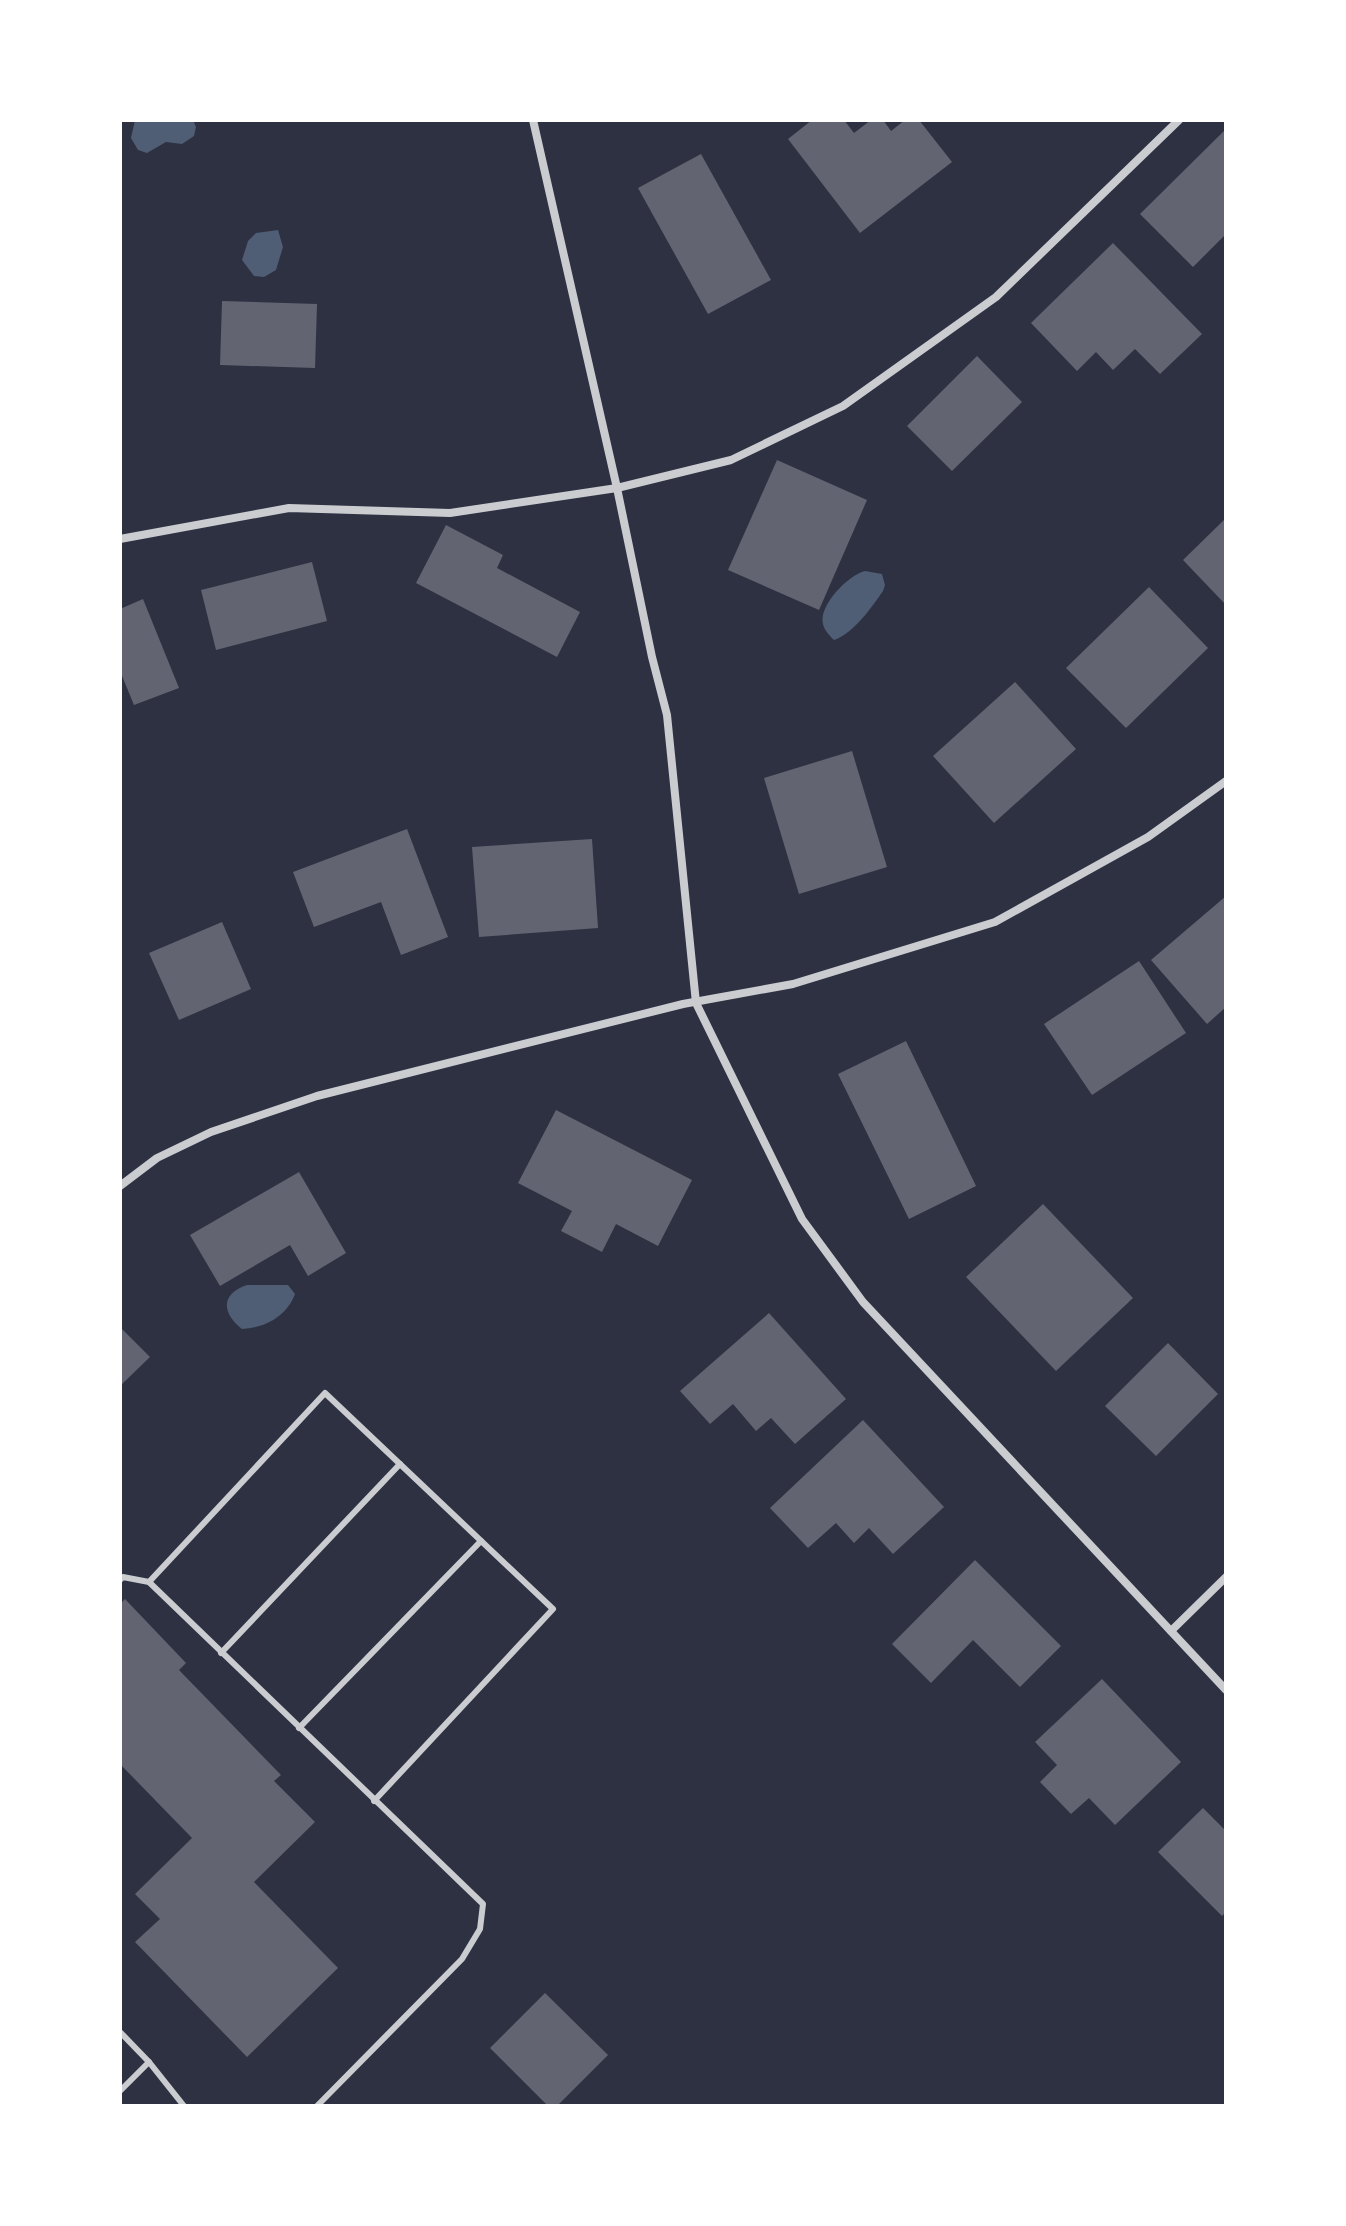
<svg xmlns="http://www.w3.org/2000/svg" width="1346" height="2226" font-family="Manrope,sans-serif">
<style>
.water{fill:#4f5d75}
.building{fill:#626471}
.lines{fill:none;stroke-linecap:round;stroke-linejoin:round}
.service{stroke:#caccd0;stroke-width:6}
.minor{stroke:#caccd0;stroke-width:8}
</style>
<rect width="100%" height="100%" fill="#2d3142"/>
<g class="water">
<polygon points="135,120 193,120 196,127 194,136 182,144 166,142 147,153 138,150 131,138"/>
<polygon points="278,230 283,247 276,270 264,277 254,276 242,260 248,241 256,233"/>
<path d="M865 571 882 574 885 585 883 591C872 607 853 634 834 640 830 636 824 630 823 624 818 606 848 575 865 571Z"/>
<path d="M247 1285H288L295 1294C287 1316 265 1328 242 1329 222 1313 220 1294 247 1285Z"/>
</g>
<g class="building">
<polygon points="812,120 844,120 854,133 871,120 883,120 891,131 905,120 919,120 952,162 860,233 788,139"/>
<polygon points="1226,129 1226,234 1193,267 1140,214"/>
<polygon points="701,154 771,280 708,314 638,188"/>
<polygon points="1113,243 1202,334 1160,374 1135,349 1113,370 1096,352 1077,371 1031,323"/>
<polygon points="222,301 317,304 315,368 220,365"/>
<polygon points="977,356 1022,402 952,471 907,426"/>
<polygon points="777,460 867,500 819,610 728,570"/>
<polygon points="1226,518 1226,605 1183,560"/>
<polygon points="446,525 503,555 497,568 580,612 557,657 416,583"/>
<polygon points="312,562 327,621 216,650 201,590"/>
<polygon points="1149,587 1208,648 1126,728 1066,668"/>
<polygon points="143,599 179,688 134,705 120,671 120,609"/>
<polygon points="1015,682 1076,749 994,823 933,756"/>
<polygon points="852,751 887,867 799,894 764,778"/>
<polygon points="407,829 448,937 401,955 381,902 314,927 293,872"/>
<polygon points="592,839 598,928 479,937 472,847"/>
<polygon points="1226,896 1226,1007 1207,1024 1151,960"/>
<polygon points="222,922 251,989 179,1020 149,953"/>
<polygon points="1139,961 1186,1033 1092,1095 1044,1024"/>
<polygon points="906,1041 976,1186 909,1219 838,1074"/>
<polygon points="556,1110 692,1180 658,1246 616,1224 602,1252 561,1231 572,1211 518,1183"/>
<polygon points="299,1172 346,1253 308,1276 290,1245 220,1286 190,1235"/>
<polygon points="1043,1204 1133,1298 1056,1371 966,1277"/>
<polygon points="769,1313 846,1399 795,1444 771,1418 756,1431 733,1404 710,1424 680,1391"/>
<polygon points="120,1327 150,1357 120,1386"/>
<polygon points="1168,1343 1218,1394 1156,1456 1105,1406"/>
<polygon points="863,1420 944,1507 893,1554 869,1528 854,1543 836,1523 808,1548 770,1508"/>
<polygon points="975,1560 1061,1646 1020,1687 973,1640 931,1683 892,1644"/>
<polygon points="125,1599 186,1663 179,1670 281,1775 274,1781 315,1822 254,1882 338,1968 247,2057 135,1942 160,1919 135,1894 192,1838 120,1764 120,1604"/>
<polygon points="1102,1679 1181,1762 1115,1825 1089,1798 1071,1814 1040,1782 1057,1765 1035,1742"/>
<polygon points="1203,1808 1226,1831 1226,1912 1222,1916 1158,1852"/>
<polygon points="545,1993 608,2055 557,2106 548,2106 490,2048"/>
</g>
<g class="lines">
<g class="service">
<polyline points="120,1580 123,1577 149,1582 483,1904 480,1929 462,1959 317,2106"/>
<polyline points="149,1582 325,1393 553,1609 374,1801"/>
<polyline points="221,1653 400,1464"/>
<polyline points="299,1728 481,1541"/>
<polyline points="120,2032 149,2062 184,2106"/>
<polyline points="120,2091 149,2062"/>
</g>
<g class="minor">
<polyline points="533,120 617,488 652,657 667,715 696,1003 802,1219 863,1302 1226,1690"/>
<polyline points="120,539 289,508 450,513 617,488 731,460 843,406 996,297 1179,120"/>
<polyline points="120,1186 157,1158 211,1132 317,1096 683,1004 793,984 995,922 1148,837 1226,781"/>
<polyline points="1171,1631 1226,1577"/>
</g>
</g>
<rect width="1346" height="2226" fill="none" stroke="#ffffff" stroke-width="244"/>
</svg>
